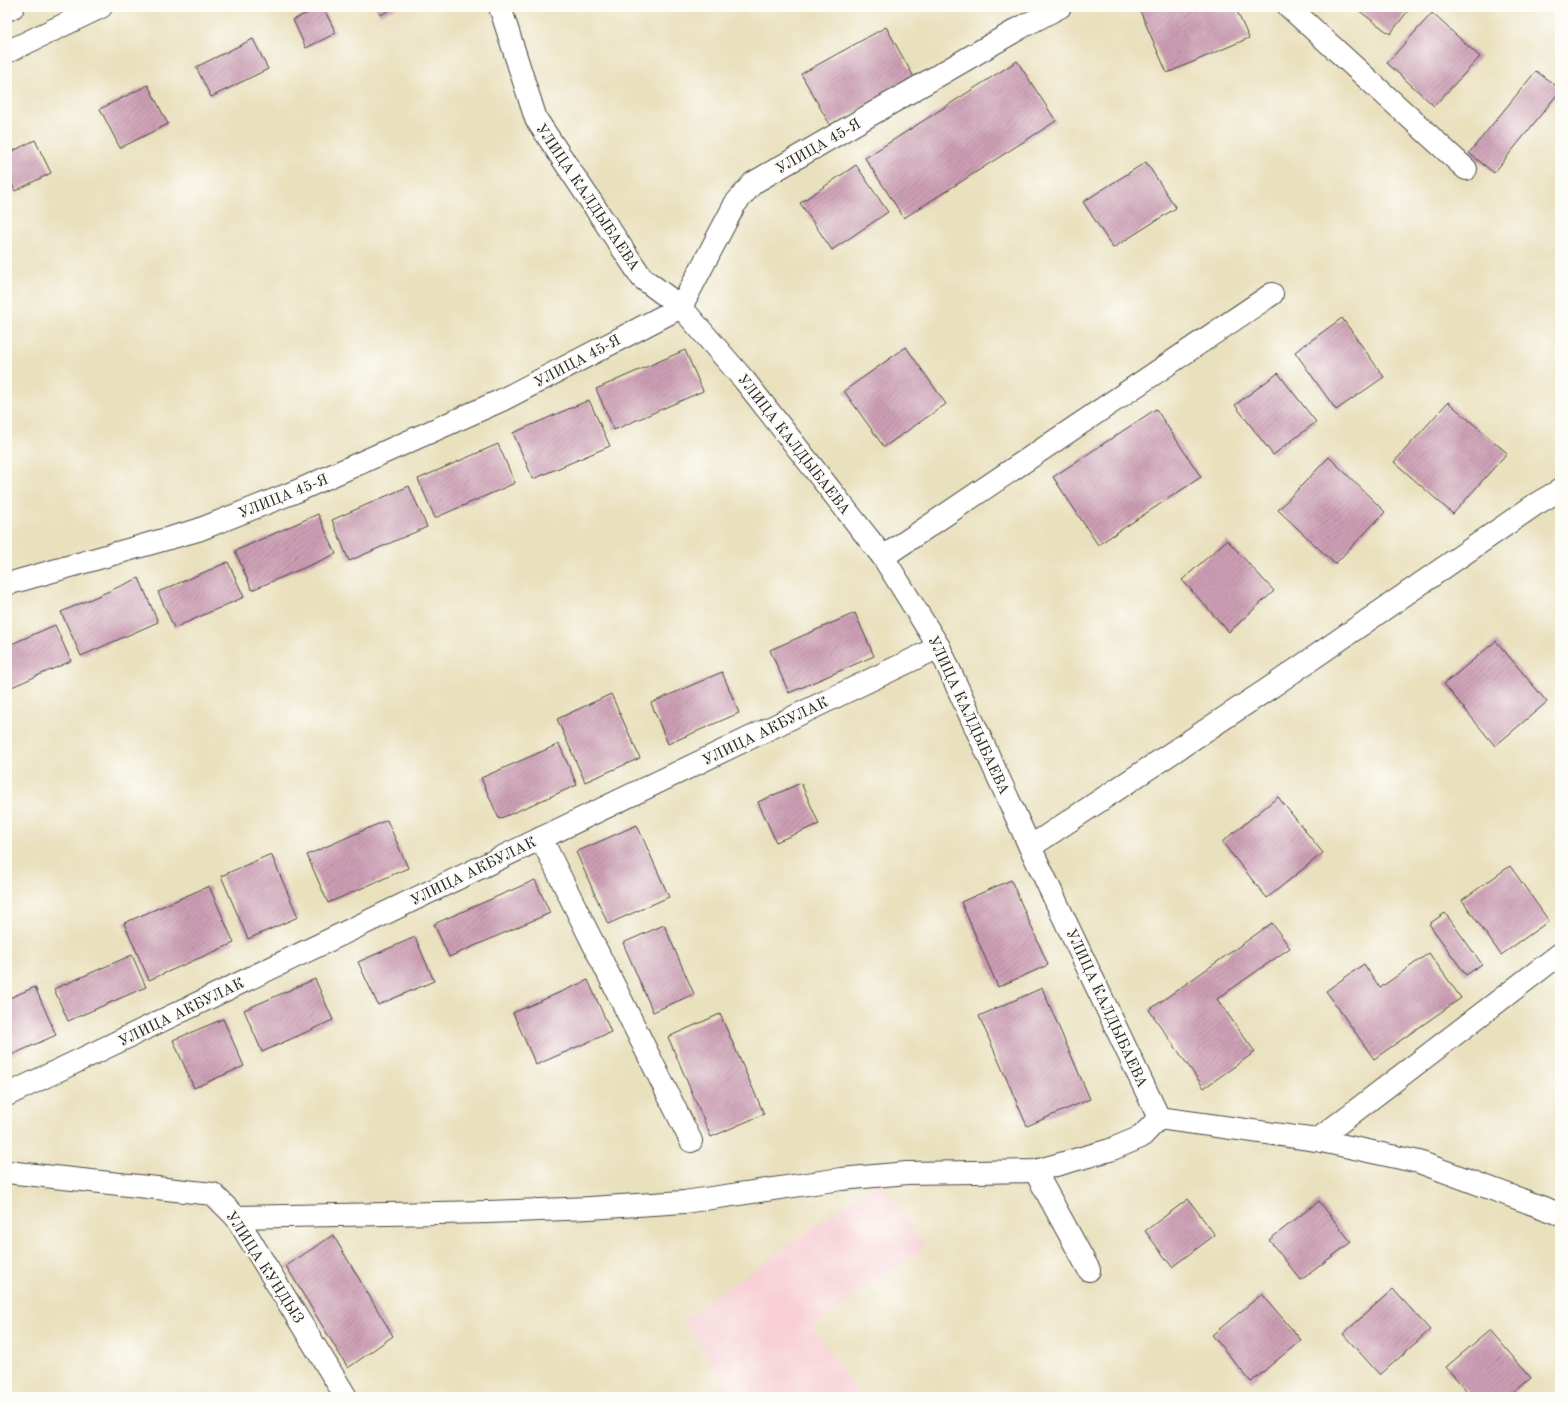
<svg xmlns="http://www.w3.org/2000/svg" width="1567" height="1404" font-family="'Old Standard TT',serif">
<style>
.built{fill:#f7cfd5}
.building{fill:url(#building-hatch)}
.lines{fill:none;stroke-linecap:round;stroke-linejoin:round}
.minor-casing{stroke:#484641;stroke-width:24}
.major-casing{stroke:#484641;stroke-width:24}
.minor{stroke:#fff;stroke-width:22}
.major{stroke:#fff;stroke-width:22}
.labels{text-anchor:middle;stroke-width:4;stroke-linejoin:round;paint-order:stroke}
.street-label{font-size:15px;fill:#2b2b2b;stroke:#fdfcf7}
</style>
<defs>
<pattern id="building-hatch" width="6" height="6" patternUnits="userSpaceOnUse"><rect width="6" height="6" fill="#cc9eb4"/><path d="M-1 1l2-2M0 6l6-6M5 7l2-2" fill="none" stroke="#a68193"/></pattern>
</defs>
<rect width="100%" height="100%" fill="#fdfcf7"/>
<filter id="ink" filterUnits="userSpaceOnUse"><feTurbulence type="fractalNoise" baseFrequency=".025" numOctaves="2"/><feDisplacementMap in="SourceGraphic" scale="8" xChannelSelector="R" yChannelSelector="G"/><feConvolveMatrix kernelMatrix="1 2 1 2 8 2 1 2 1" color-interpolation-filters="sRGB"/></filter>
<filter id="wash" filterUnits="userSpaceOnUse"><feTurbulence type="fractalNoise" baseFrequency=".012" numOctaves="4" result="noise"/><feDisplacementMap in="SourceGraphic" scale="16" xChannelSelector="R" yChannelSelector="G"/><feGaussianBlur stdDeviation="0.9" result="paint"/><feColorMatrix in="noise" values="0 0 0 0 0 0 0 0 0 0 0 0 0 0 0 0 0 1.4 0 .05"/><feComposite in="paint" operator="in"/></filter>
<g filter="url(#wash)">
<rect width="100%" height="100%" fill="#e9e0bd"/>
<polygon class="built" points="879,1181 926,1247 812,1327 861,1397 736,1397 682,1320"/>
<g id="blocks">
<g class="building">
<polygon points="319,7 323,7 336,33 306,48 293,20"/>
<polygon points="376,7 397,7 380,15"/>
<polygon points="1149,7 1235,7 1249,38 1167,73 1140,11"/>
<polygon points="1354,7 1411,7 1390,34"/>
<polygon points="1432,13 1480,57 1434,106 1387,63"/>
<polygon points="886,27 915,79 830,125 801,74"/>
<polygon points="253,39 268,69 211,97 196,67"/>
<polygon points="1017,61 1056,121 904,218 865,158"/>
<polygon points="1536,71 1560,89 1560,91 1494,173 1469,153"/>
<polygon points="148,85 168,124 120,148 100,109"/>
<polygon points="35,140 51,173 15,191 7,175 7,154"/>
<polygon points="1146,162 1176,208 1113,248 1083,202"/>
<polygon points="856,165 888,212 832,250 800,203"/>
<polygon points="1342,318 1384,377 1336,410 1295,352"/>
<polygon points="906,347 946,404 884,447 844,391"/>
<polygon points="685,350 703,391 614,430 596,389"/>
<polygon points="1278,373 1316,422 1273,455 1235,405"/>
<polygon points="589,400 610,446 533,479 513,433"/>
<polygon points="1448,402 1507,453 1453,514 1394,462"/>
<polygon points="1156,409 1201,477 1098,545 1053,477"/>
<polygon points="498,444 515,483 435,518 418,479"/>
<polygon points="1329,457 1385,512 1335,564 1278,510"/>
<polygon points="409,486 427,527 349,561 332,520"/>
<polygon points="318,514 336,554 252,590 235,551"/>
<polygon points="1227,540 1274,591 1229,632 1182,580"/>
<polygon points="228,562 244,597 174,628 158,592"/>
<polygon points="139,578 158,622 81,656 61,612"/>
<polygon points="855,613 874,656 789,693 770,650"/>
<polygon points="55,625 71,661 7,689 7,646"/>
<polygon points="1496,641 1547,702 1495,746 1444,684"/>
<polygon points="722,672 739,713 668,744 651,703"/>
<polygon points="611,694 640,758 585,782 557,719"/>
<polygon points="559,744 577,785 499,819 481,778"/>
<polygon points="801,783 819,824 776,842 758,802"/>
<polygon points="1278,797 1323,853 1267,898 1222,842"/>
<polygon points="387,820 408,868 328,903 307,855"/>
<polygon points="637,825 669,897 608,924 576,852"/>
<polygon points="271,854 298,917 248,939 221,876"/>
<polygon points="1510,866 1549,921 1501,955 1462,900"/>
<polygon points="535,880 550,913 449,957 434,924"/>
<polygon points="1011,880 1048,965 998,987 961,902"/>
<polygon points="209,886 234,943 149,980 124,923"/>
<polygon points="1445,913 1482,964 1466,975 1429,924"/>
<polygon points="1272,923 1290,948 1217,999 1255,1052 1204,1088 1149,1010"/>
<polygon points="664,925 694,994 653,1012 623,943"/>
<polygon points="415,937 434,981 378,1005 358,962"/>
<polygon points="1429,953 1461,998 1374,1059 1326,991 1364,964 1380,988"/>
<polygon points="132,955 146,987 68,1021 54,989"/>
<polygon points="315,979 333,1020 262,1052 244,1010"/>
<polygon points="588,980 611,1032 536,1065 513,1013"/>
<polygon points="35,987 56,1035 7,1057 7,999"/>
<polygon points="1042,988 1090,1099 1027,1126 979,1016"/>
<polygon points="720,1014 764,1114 711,1137 668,1037"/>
<polygon points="223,1019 244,1066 194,1088 173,1040"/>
<polygon points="1188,1199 1215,1235 1172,1267 1145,1231"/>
<polygon points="1319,1201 1351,1242 1301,1280 1269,1240"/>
<polygon points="333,1235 393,1336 348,1368 286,1266"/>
<polygon points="1393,1289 1430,1330 1380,1375 1343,1334"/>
<polygon points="1262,1294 1301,1340 1251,1382 1212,1335"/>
<polygon points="1490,1330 1531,1378 1508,1397 1472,1397 1446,1367"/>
</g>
</g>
</g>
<g filter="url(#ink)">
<use href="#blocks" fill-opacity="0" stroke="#484641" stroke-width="1"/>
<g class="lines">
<defs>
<g id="minor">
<polyline points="500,7 536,119 642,278 681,307 745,381 883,557 939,647 1030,847 1159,1118 1317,1140 1419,1162 1560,1214"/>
<polyline points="1289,7 1466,169"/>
<polyline points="883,557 1272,294"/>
<polyline points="7,584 198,530 297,491 502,400 681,307 735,204 753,183 1020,28 1060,7"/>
<polyline points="541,838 691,1141"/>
<polyline points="1030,847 1274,685 1536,504 1560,490"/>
<polyline points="7,1095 939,647"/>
<polyline points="1317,1140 1560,954"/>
<polyline points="1035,1171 1089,1270"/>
<polyline points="7,1172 213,1194 236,1217 346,1397"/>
<polyline points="236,1217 488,1212 590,1208 684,1202 841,1179 907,1173 1035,1171 1110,1150 1141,1137 1159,1118"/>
</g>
<g id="major">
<polyline points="7,10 13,7"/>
<polyline points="7,52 101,7"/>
</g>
</defs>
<use href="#minor" class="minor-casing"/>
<use href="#major" class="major-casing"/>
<use href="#minor" class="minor"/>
<use href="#major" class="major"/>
</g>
</g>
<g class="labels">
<g class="street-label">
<text transform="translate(818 146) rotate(-30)" y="5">УЛИЦА 45-Я</text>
<text transform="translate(588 197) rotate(56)" y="5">УЛИЦА КАЛДЫБАЕВА</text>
<text transform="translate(577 361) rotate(-28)" y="5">УЛИЦА 45-Я</text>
<text transform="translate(794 444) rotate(52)" y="5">УЛИЦА КАЛДЫБАЕВА</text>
<text transform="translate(283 496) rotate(-22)" y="5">УЛИЦА 45-Я</text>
<text transform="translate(969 715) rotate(65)" y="5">УЛИЦА КАЛДЫБАЕВА</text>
<text transform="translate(765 731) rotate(-26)" y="5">УЛИЦА АКБУЛАК</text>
<text transform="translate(473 871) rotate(-26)" y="5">УЛИЦА АКБУЛАК</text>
<text transform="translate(1107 1008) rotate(65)" y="5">УЛИЦА КАЛДЫБАЕВА</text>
<text transform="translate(181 1012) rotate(-26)" y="5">УЛИЦА АКБУЛАК</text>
<text transform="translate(265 1267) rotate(57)" y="5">УЛИЦА КУНДЫЗ</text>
</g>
</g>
<rect width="1567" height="1404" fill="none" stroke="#fdfcf7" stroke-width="24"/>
</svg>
